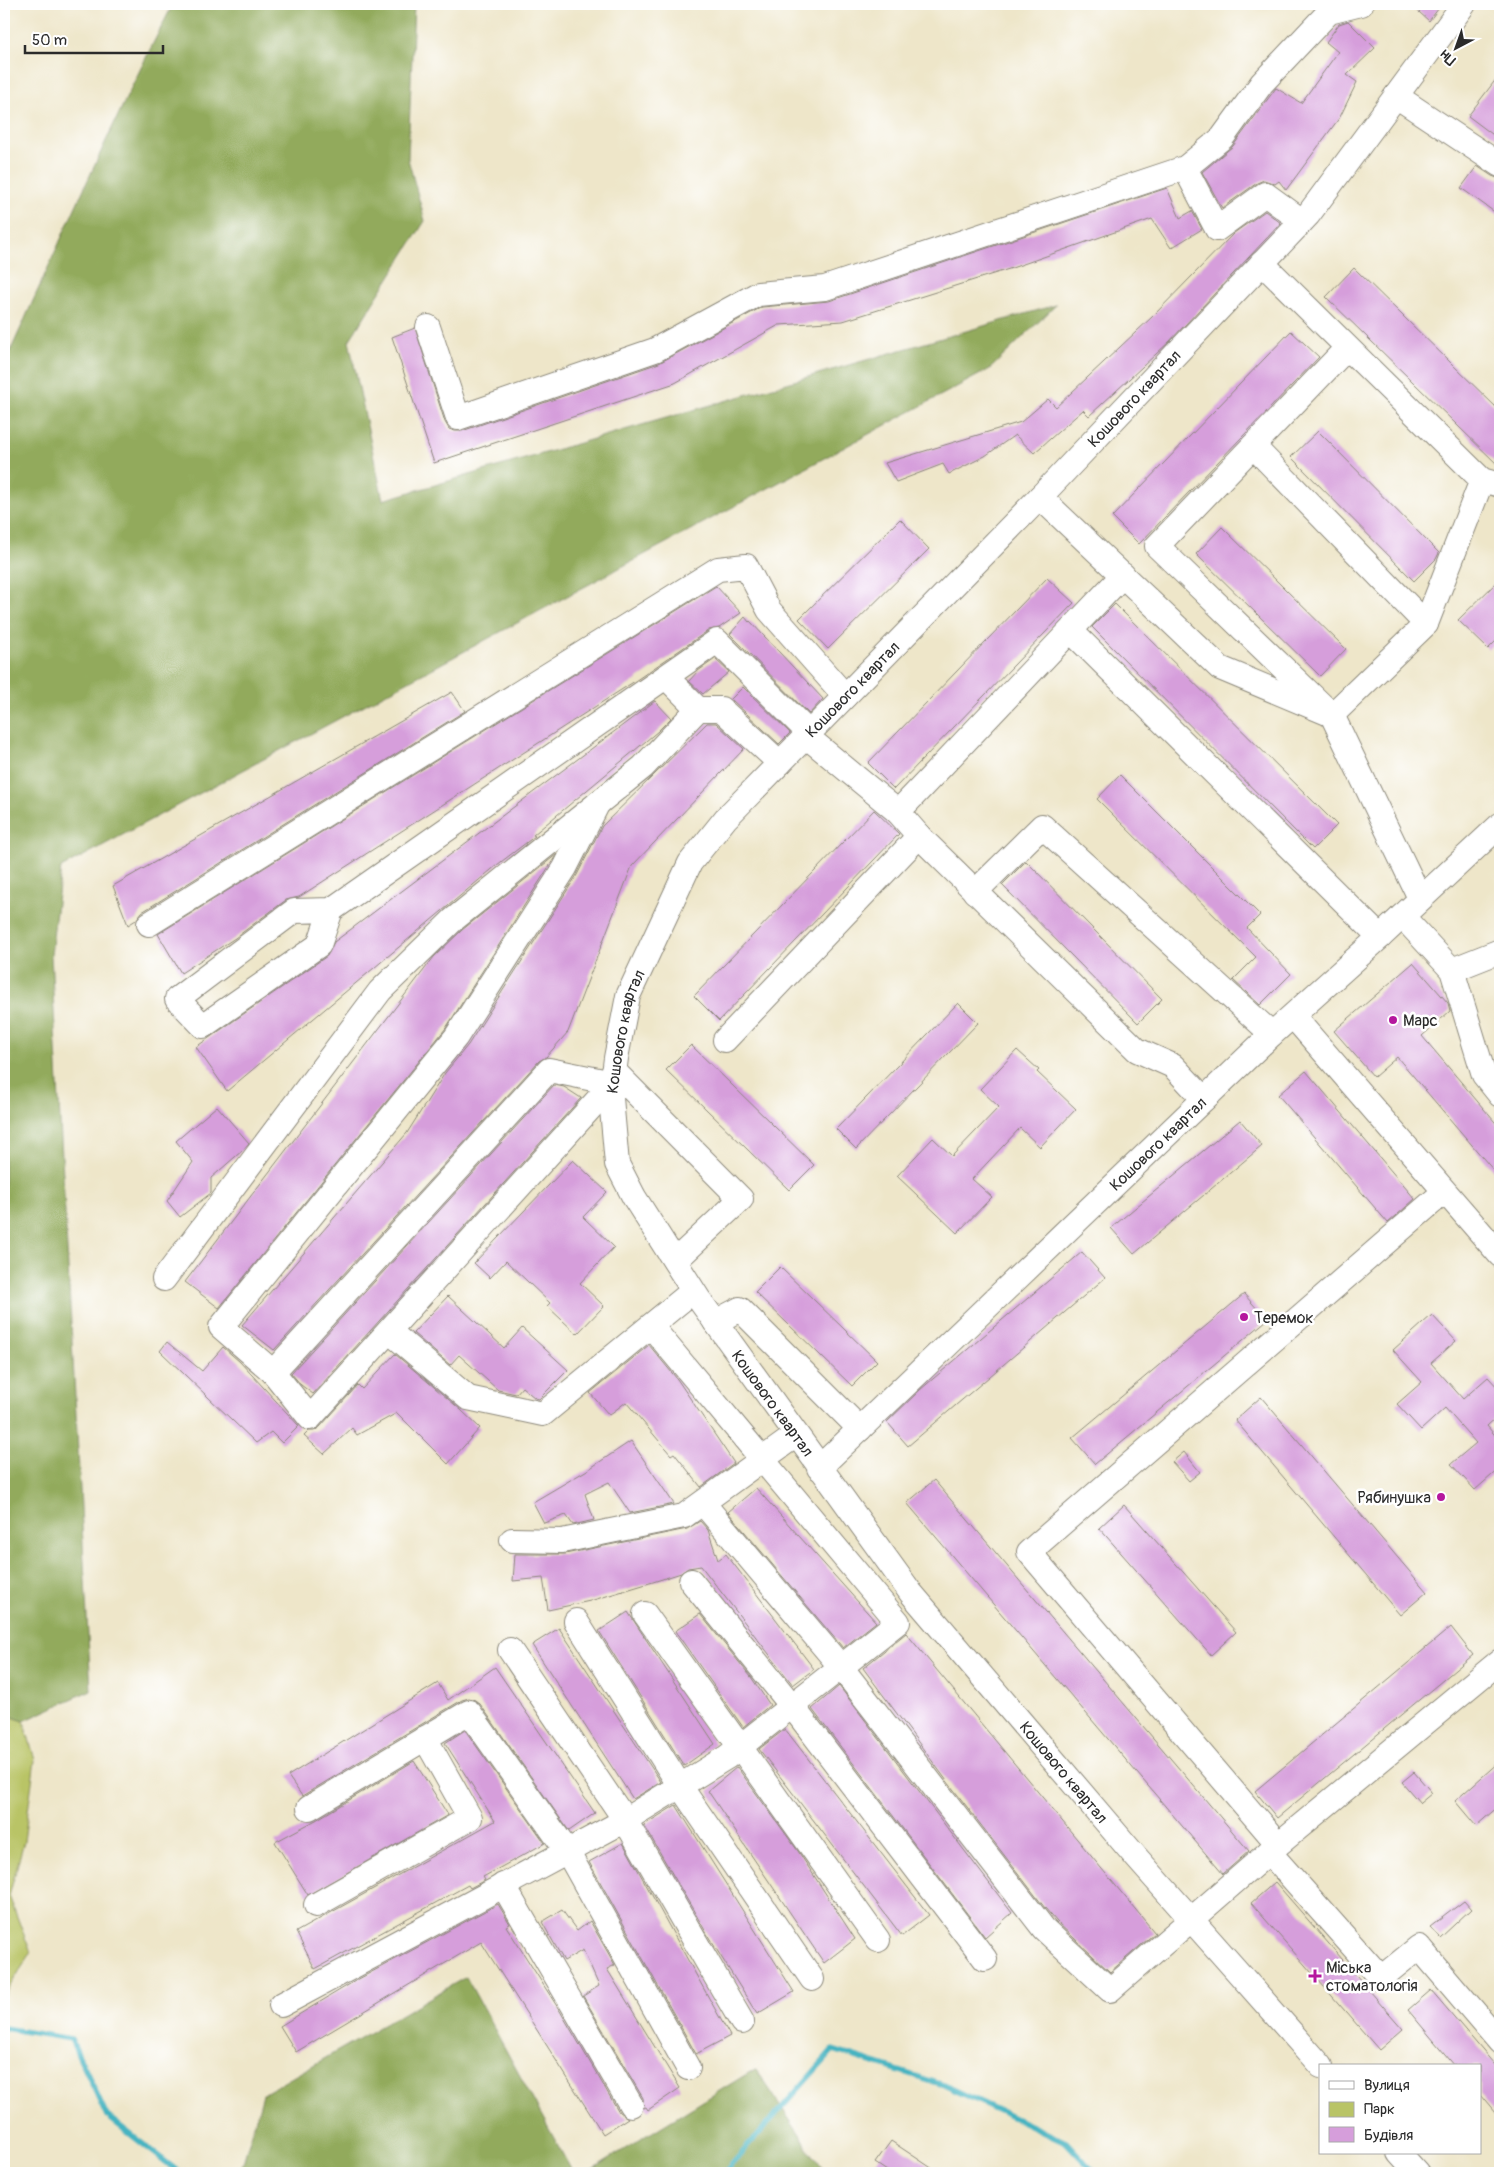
<svg xmlns="http://www.w3.org/2000/svg" width="1504" height="2177" font-family="Pangolin,sans-serif">
<style>
.green{fill:#b9c466;stroke:#727848}
.forest{fill:#92aa5b;stroke:#5e6a43}
.lines{fill:none;stroke-linecap:round;stroke-linejoin:round}
.stream{stroke:#46b4c1;stroke-width:5.5}
.building{fill:#d69edb}
.minor-casing{stroke:#8c887a;stroke-width:26}
.minor{stroke:#fff;stroke-width:24}
.poi-dot{fill:#b5179e;stroke:#fff;stroke-width:2}
.labels{text-anchor:middle;stroke-width:5;stroke-linejoin:round;paint-order:stroke}
.street-label{font-size:16px;fill:#2b2b2b;stroke:#fff}
.poi-label{font-size:16px;fill:#2b2b2b;stroke:#fff;text-anchor:start}
</style>
<rect width="100%" height="100%" fill="#fff"/>
<filter id="ink" filterUnits="userSpaceOnUse"><feTurbulence type="fractalNoise" baseFrequency=".02" numOctaves="2"/><feDisplacementMap in="SourceGraphic" scale="10" xChannelSelector="R" yChannelSelector="G"/><feConvolveMatrix kernelMatrix="1 2 1 2 8 2 1 2 1" color-interpolation-filters="sRGB"/></filter>
<filter id="wash" filterUnits="userSpaceOnUse"><feTurbulence type="fractalNoise" baseFrequency=".0096" numOctaves="4" result="noise"/><feDisplacementMap in="SourceGraphic" scale="20" xChannelSelector="R" yChannelSelector="G"/><feGaussianBlur stdDeviation="1.12" result="paint"/><feColorMatrix in="noise" values="0 0 0 0 0 0 0 0 0 0 0 0 0 0 0 0 0 1.4 0 .05"/><feComposite in="paint" operator="in"/></filter>
<g filter="url(#wash)">
<rect width="100%" height="100%" fill="#eee6c9"/>
<polygon class="green" points="4,1714 24,1721 35,1760 24,1841 9,1896 31,1953 4,1995"/>
<g class="forest">
<path d="M173 4H414L408 159 425 221 349 341 383 500 1056 305 990 369 61 868 51 955 91 1690 24 1721 4 1714V365C59 244 112 122 173 4Z"/>
<polygon points="466,1977 573,2173 240,2173 263,2094"/>
<polygon points="756,2069 825,2173 586,2173 755,2069"/>
</g>
<g class="lines">
<g class="stream">
<polyline points="4,2028 71,2039 107,2116 180,2173"/>
<polyline points="724,2173 833,2050 944,2085 1066,2142 1095,2173"/>
</g>
</g>
<g id="blocks">
<g class="building">
<polygon points="1410,4 1442,4 1429,21"/>
<polygon points="1348,21 1375,48 1347,75 1357,82 1340,117 1286,190 1279,181 1275,184 1264,180 1257,183 1222,208 1202,172 1233,146 1276,88 1301,103 1338,52 1326,42 1339,24"/>
<polygon points="1500,74 1500,140 1468,116"/>
<polygon points="1477,166 1492,176 1500,179 1500,216 1461,188"/>
<polygon points="1167,188 1180,218 1192,211 1202,229 1171,248 1152,219 1009,269 843,321 779,325 675,383 434,463 392,337 415,328 445,422 449,429 455,431 462,431 659,363 762,307 829,301"/>
<polygon points="1265,211 1281,223 1169,342 1089,416 1083,410 1034,453 1015,435 985,456 949,474 943,464 896,482 885,463 1021,422 1048,399 1056,407 1152,317 1234,233"/>
<polygon points="1354,268 1500,411 1500,467 1326,297"/>
<polygon points="1291,331 1319,357 1139,544 1112,517"/>
<polygon points="1318,431 1439,553 1436,559 1414,581 1291,457"/>
<polygon points="900,519 929,549 828,649 799,619"/>
<polygon points="1222,527 1346,649 1320,676 1196,554"/>
<polygon points="1047,578 1074,603 894,789 868,763"/>
<polygon points="1500,579 1500,637 1488,649 1458,620"/>
<polygon points="716,586 741,613 719,628 709,630 635,681 299,897 286,900 235,938 181,973 158,934"/>
<polygon points="1115,604 1337,825 1313,849 1092,627"/>
<polygon points="745,617 749,622 750,621 823,699 809,714 730,634"/>
<polygon points="715,659 729,672 703,694 689,681 698,671"/>
<polygon points="743,687 790,733 779,744 731,699"/>
<polygon points="452,692 465,711 142,912 136,920 128,925 113,886"/>
<polygon points="655,701 671,718 658,731 533,835 535,836 497,865 227,1091 196,1047 327,956 334,942"/>
<polygon points="707,723 716,723 744,749 632,866 568,1032 546,1057 539,1061 274,1350 242,1325 407,1133 445,1073 468,1045 577,875 602,826"/>
<polygon points="1120,775 1260,915 1247,928 1291,974 1260,1005 1233,980 1256,957 1097,799"/>
<polygon points="874,810 899,834 719,1021 694,996"/>
<polygon points="557,854 446,1028 219,1308 185,1282 434,957 462,930"/>
<polygon points="1026,861 1162,999 1138,1023 1002,885"/>
<polygon points="1413,963 1448,1003 1450,1011 1422,1036 1500,1128 1500,1178 1397,1057 1374,1077 1334,1031"/>
<polygon points="958,1003 978,1023 856,1149 836,1129"/>
<polygon points="691,1045 814,1165 789,1190 666,1070"/>
<polygon points="1017,1050 1039,1070 1037,1072 1076,1109 1040,1147 1020,1128 972,1179 992,1197 957,1233 897,1176 933,1138 952,1156 999,1107 980,1089"/>
<polygon points="1306,1071 1415,1199 1388,1223 1278,1095"/>
<polygon points="554,1085 564,1087 581,1098 313,1394 301,1385 291,1373"/>
<polygon points="217,1106 249,1143 243,1150 211,1178 211,1193 180,1217 167,1201 193,1162 176,1141"/>
<polygon points="1240,1120 1262,1146 1134,1254 1111,1228"/>
<polygon points="573,1160 607,1192 583,1217 614,1247 580,1283 604,1306 577,1334 547,1306 550,1303 506,1261 490,1278 474,1263"/>
<polygon points="1082,1252 1105,1278 908,1446 887,1422 920,1390"/>
<polygon points="780,1267 877,1361 852,1386 755,1292"/>
<polygon points="1244,1294 1267,1320 1095,1464 1072,1438"/>
<polygon points="448,1296 504,1348 522,1328 568,1370 539,1399 535,1398 522,1387 516,1394 498,1390 459,1355 450,1365 413,1333"/>
<polygon points="1432,1315 1456,1341 1431,1363 1463,1399 1488,1377 1500,1390 1500,1414 1487,1426 1500,1441 1500,1468 1475,1490 1451,1464 1476,1443 1445,1408 1421,1430 1397,1404 1422,1382 1393,1350"/>
<polygon points="167,1342 202,1371 223,1347 240,1362 299,1426 282,1443 271,1432 256,1443 160,1351"/>
<polygon points="649,1345 677,1379 734,1463 701,1487 674,1453 671,1455 626,1402 609,1415 590,1393"/>
<polygon points="395,1354 461,1410 480,1428 448,1464 397,1413 357,1435 352,1428 324,1454 304,1436 309,1431 314,1431 320,1427 358,1385 362,1389"/>
<polygon points="1261,1397 1427,1592 1400,1615 1235,1420"/>
<polygon points="631,1441 674,1504 630,1513 609,1482 585,1494 594,1520 573,1525 566,1515 544,1523 533,1502 589,1469"/>
<polygon points="1184,1452 1200,1472 1189,1481 1172,1462"/>
<polygon points="934,1480 1249,1851 1223,1874 907,1503"/>
<polygon points="756,1488 876,1622 843,1648 728,1512"/>
<polygon points="1124,1505 1236,1632 1211,1655 1099,1528"/>
<polygon points="700,1521 708,1530 718,1560 726,1554 814,1669 793,1685 701,1566 688,1568 681,1573 653,1582 590,1601 548,1610 543,1578 513,1581 515,1554 565,1554 687,1529"/>
<polygon points="628,1612 715,1744 684,1766 599,1631"/>
<polygon points="700,1614 751,1677 770,1705 743,1727 675,1631"/>
<polygon points="1451,1627 1473,1655 1277,1818 1255,1791"/>
<polygon points="559,1628 661,1782 633,1799 532,1645"/>
<polygon points="906,1633 1155,1933 1110,1972 1057,1922 1045,1908 947,1781 863,1668"/>
<polygon points="495,1667 595,1813 569,1831 480,1704 475,1700 469,1698 462,1700 302,1796 288,1776 438,1683 448,1700"/>
<polygon points="839,1686 1012,1913 985,1937 812,1709"/>
<polygon points="785,1729 929,1915 902,1936 759,1749"/>
<polygon points="465,1730 545,1843 483,1877 485,1880 470,1888 468,1885 315,1969 296,1932 495,1821 445,1743"/>
<polygon points="414,1761 448,1815 308,1895 275,1842 316,1820"/>
<polygon points="1500,1761 1500,1805 1476,1826 1455,1801"/>
<polygon points="737,1767 798,1851 855,1939 824,1963 708,1791"/>
<polygon points="1414,1772 1432,1793 1420,1803 1402,1782"/>
<polygon points="676,1805 794,1992 757,2014 710,1939 644,1825"/>
<polygon points="623,1843 730,2036 696,2054 589,1862"/>
<polygon points="1275,1882 1403,2029 1379,2050 1251,1903"/>
<polygon points="1464,1901 1471,1909 1440,1938 1430,1927"/>
<polygon points="498,1904 510,1924 506,1926 560,2011 619,2112 628,2118 603,2134 481,1942 296,2052 280,2026 355,1981"/>
<polygon points="562,1910 577,1931 590,1921 615,1965 607,1969 680,2088 648,2110 646,2107 644,2108 643,2098 583,1996 599,1986 583,1950 564,1961 542,1922"/>
<polygon points="1431,1990 1500,2071 1500,2119 1480,2095 1480,2066 1455,2066 1408,2010"/>
<polygon points="891,2141 939,2173 890,2173 875,2163"/>
</g>
</g>
</g>
<g filter="url(#ink)">
<use href="#blocks" fill-opacity="0" stroke="#8c887a" stroke-width="1"/>
<g class="lines">
<defs>
<g id="minor">
<polyline points="1396,96 1500,165"/>
<polyline points="1185,168 1217,229 1265,194 1302,221"/>
<polyline points="1262,263 1482,480 1500,485"/>
<polyline points="428,327 458,418 655,350 758,294 825,288 1185,168 1222,138 1262,83 1329,12 1361,4"/>
<polyline points="1347,348 1157,546 1332,715 1426,624 1482,480"/>
<polyline points="1253,446 1426,624"/>
<polyline points="1040,497 1220,668 1332,715 1420,898"/>
<polyline points="1071,631 1380,937"/>
<polyline points="666,677 698,709"/>
<polyline points="806,736 898,812 1123,575"/>
<polyline points="598,803 565,868 456,1037 221,1327 273,1372 549,1070 613,1083"/>
<polyline points="898,812 919,836 1137,1050 1173,1066 1204,1099"/>
<polyline points="975,892 1042,826 1272,1034"/>
<polyline points="331,910 319,945 203,1026 177,999 294,911 331,910 717,641 809,733"/>
<polyline points="1402,916 1452,970 1484,1075 1500,1095"/>
<polyline points="149,924 718,569 746,566 769,610 845,696"/>
<polyline points="1452,970 1500,951"/>
<polyline points="1293,1016 1500,1255"/>
<polyline points="725,1040 919,836"/>
<polyline points="614,1071 741,1199 675,1261"/>
<polyline points="164,1279 380,991 453,920 643,767 698,709 721,709 780,763"/>
<polyline points="715,1322 740,1309 860,1429"/>
<polyline points="389,1331 468,1398 543,1414 693,1291"/>
<polyline points="273,1372 310,1418 613,1083"/>
<path id="s1" d="M819 1468 1272 1034 1380 937 1500 825"/>
<polyline points="703,1503 841,1667 1044,1929 1110,1990 1269,1852 1500,1661"/>
<polyline points="512,1540 562,1541 684,1516 796,1435"/>
<polyline points="691,1581 792,1706 985,1959"/>
<polyline points="645,1614 878,1940"/>
<polyline points="576,1621 680,1786 812,1979"/>
<polyline points="510,1650 625,1820 742,2022"/>
<polyline points="309,1808 469,1712 567,1851 688,2068"/>
<polyline points="1278,1844 1029,1552 1444,1192"/>
<polyline points="1269,1852 1381,1978 1419,1947 1500,2042"/>
<polyline points="503,1885 631,2105"/>
<polyline points="316,1905 470,1818 425,1738"/>
<polyline points="281,2005 620,1823 727,1757 898,1622 651,1326"/>
<path id="s2" d="M1321 2066 1136 1857 911 1593 698 1298 634 1197 617 1164 611 1098 616 1058 628 996 690 863 726 818 1040 497 1308 215 1464 4"/>
<polyline points="1399,2153 1417,2173"/>
</g>
</defs>
<use href="#minor" class="minor-casing"/>
<use href="#minor" class="minor"/>
</g>
</g>
<g class="poi-dot">
<circle cx="1393" cy="1020" r="5"/>
<circle cx="1244" cy="1317" r="5"/>
<circle cx="1441" cy="1497" r="5"/>
<path d="M1312.5 1968.5h5v5h5v5h-5v5h-5v-5h-5v-5h5z"/>
</g>
<g class="labels">
<g class="street-label">
<text dy="6" stroke="none"><textPath href="#s2" startOffset="2106">Кошового квартал</textPath></text>
<text dy="6" stroke="none"><textPath href="#s2" startOffset="1701">Кошового квартал</textPath></text>
<text dy="6" stroke="none"><textPath href="#s2" startOffset="1281">Кошового квартал</textPath></text>
<text dy="6" stroke="none"><textPath href="#s1" startOffset="469">Кошового квартал</textPath></text>
<text transform="translate(773 1403) rotate(54)" y="6">Кошового квартал</text>
<text transform="translate(1064 1772) rotate(50)" y="6">Кошового квартал</text>
</g>
<g class="poi-label">
<text x="1403" y="1026">Марс</text>
<text x="1254" y="1323">Теремок</text>
<text x="1431" y="1503" text-anchor="end">Рябинушка</text>
<text x="1326" y="1973">Міська<tspan x="1326" dy="18">стоматологія</tspan></text>
</g>
</g>
<rect width="1504" height="2177" fill="none" stroke="#fff" stroke-width="20"/>
<rect x="1319" y="2064" width="162" height="90" fill="#ffffff" stroke="#aaaaaa"/>
<rect x="1329" y="2081" width="25" height="8" fill="#ffffff" stroke="#aaaaaa"/>
<text x="1364" y="2090" font-size="15" fill="#2b2b2b">Вулиця</text>
<rect x="1329" y="2102" width="25" height="15" fill="#b9c466" stroke="#aaaaaa"/>
<text x="1364" y="2114" font-size="15" fill="#2b2b2b">Парк</text>
<rect x="1329" y="2127" width="25" height="15" fill="#d69edb" stroke="#aaaaaa"/>
<text x="1364" y="2140" font-size="15" fill="#2b2b2b">Будівля</text>
<g transform="translate(1456 48) rotate(221)" stroke="#ffffff" stroke-width="4" paint-order="stroke">
<path d="M0-4L9 19L0 12L-9 19Z" fill="#2b2b2b"/>
<text y="-8" font-size="14" font-weight="bold" text-anchor="middle" fill="#2b2b2b">Пн</text>
</g>
<path d="M25 45v8h138v-8" fill="none" stroke="#2b2b2b" stroke-width="2.5"/>
<text x="32" y="45" font-size="15" fill="#2b2b2b" stroke="#ffffff" stroke-width="4" paint-order="stroke">50 m</text>
</svg>
